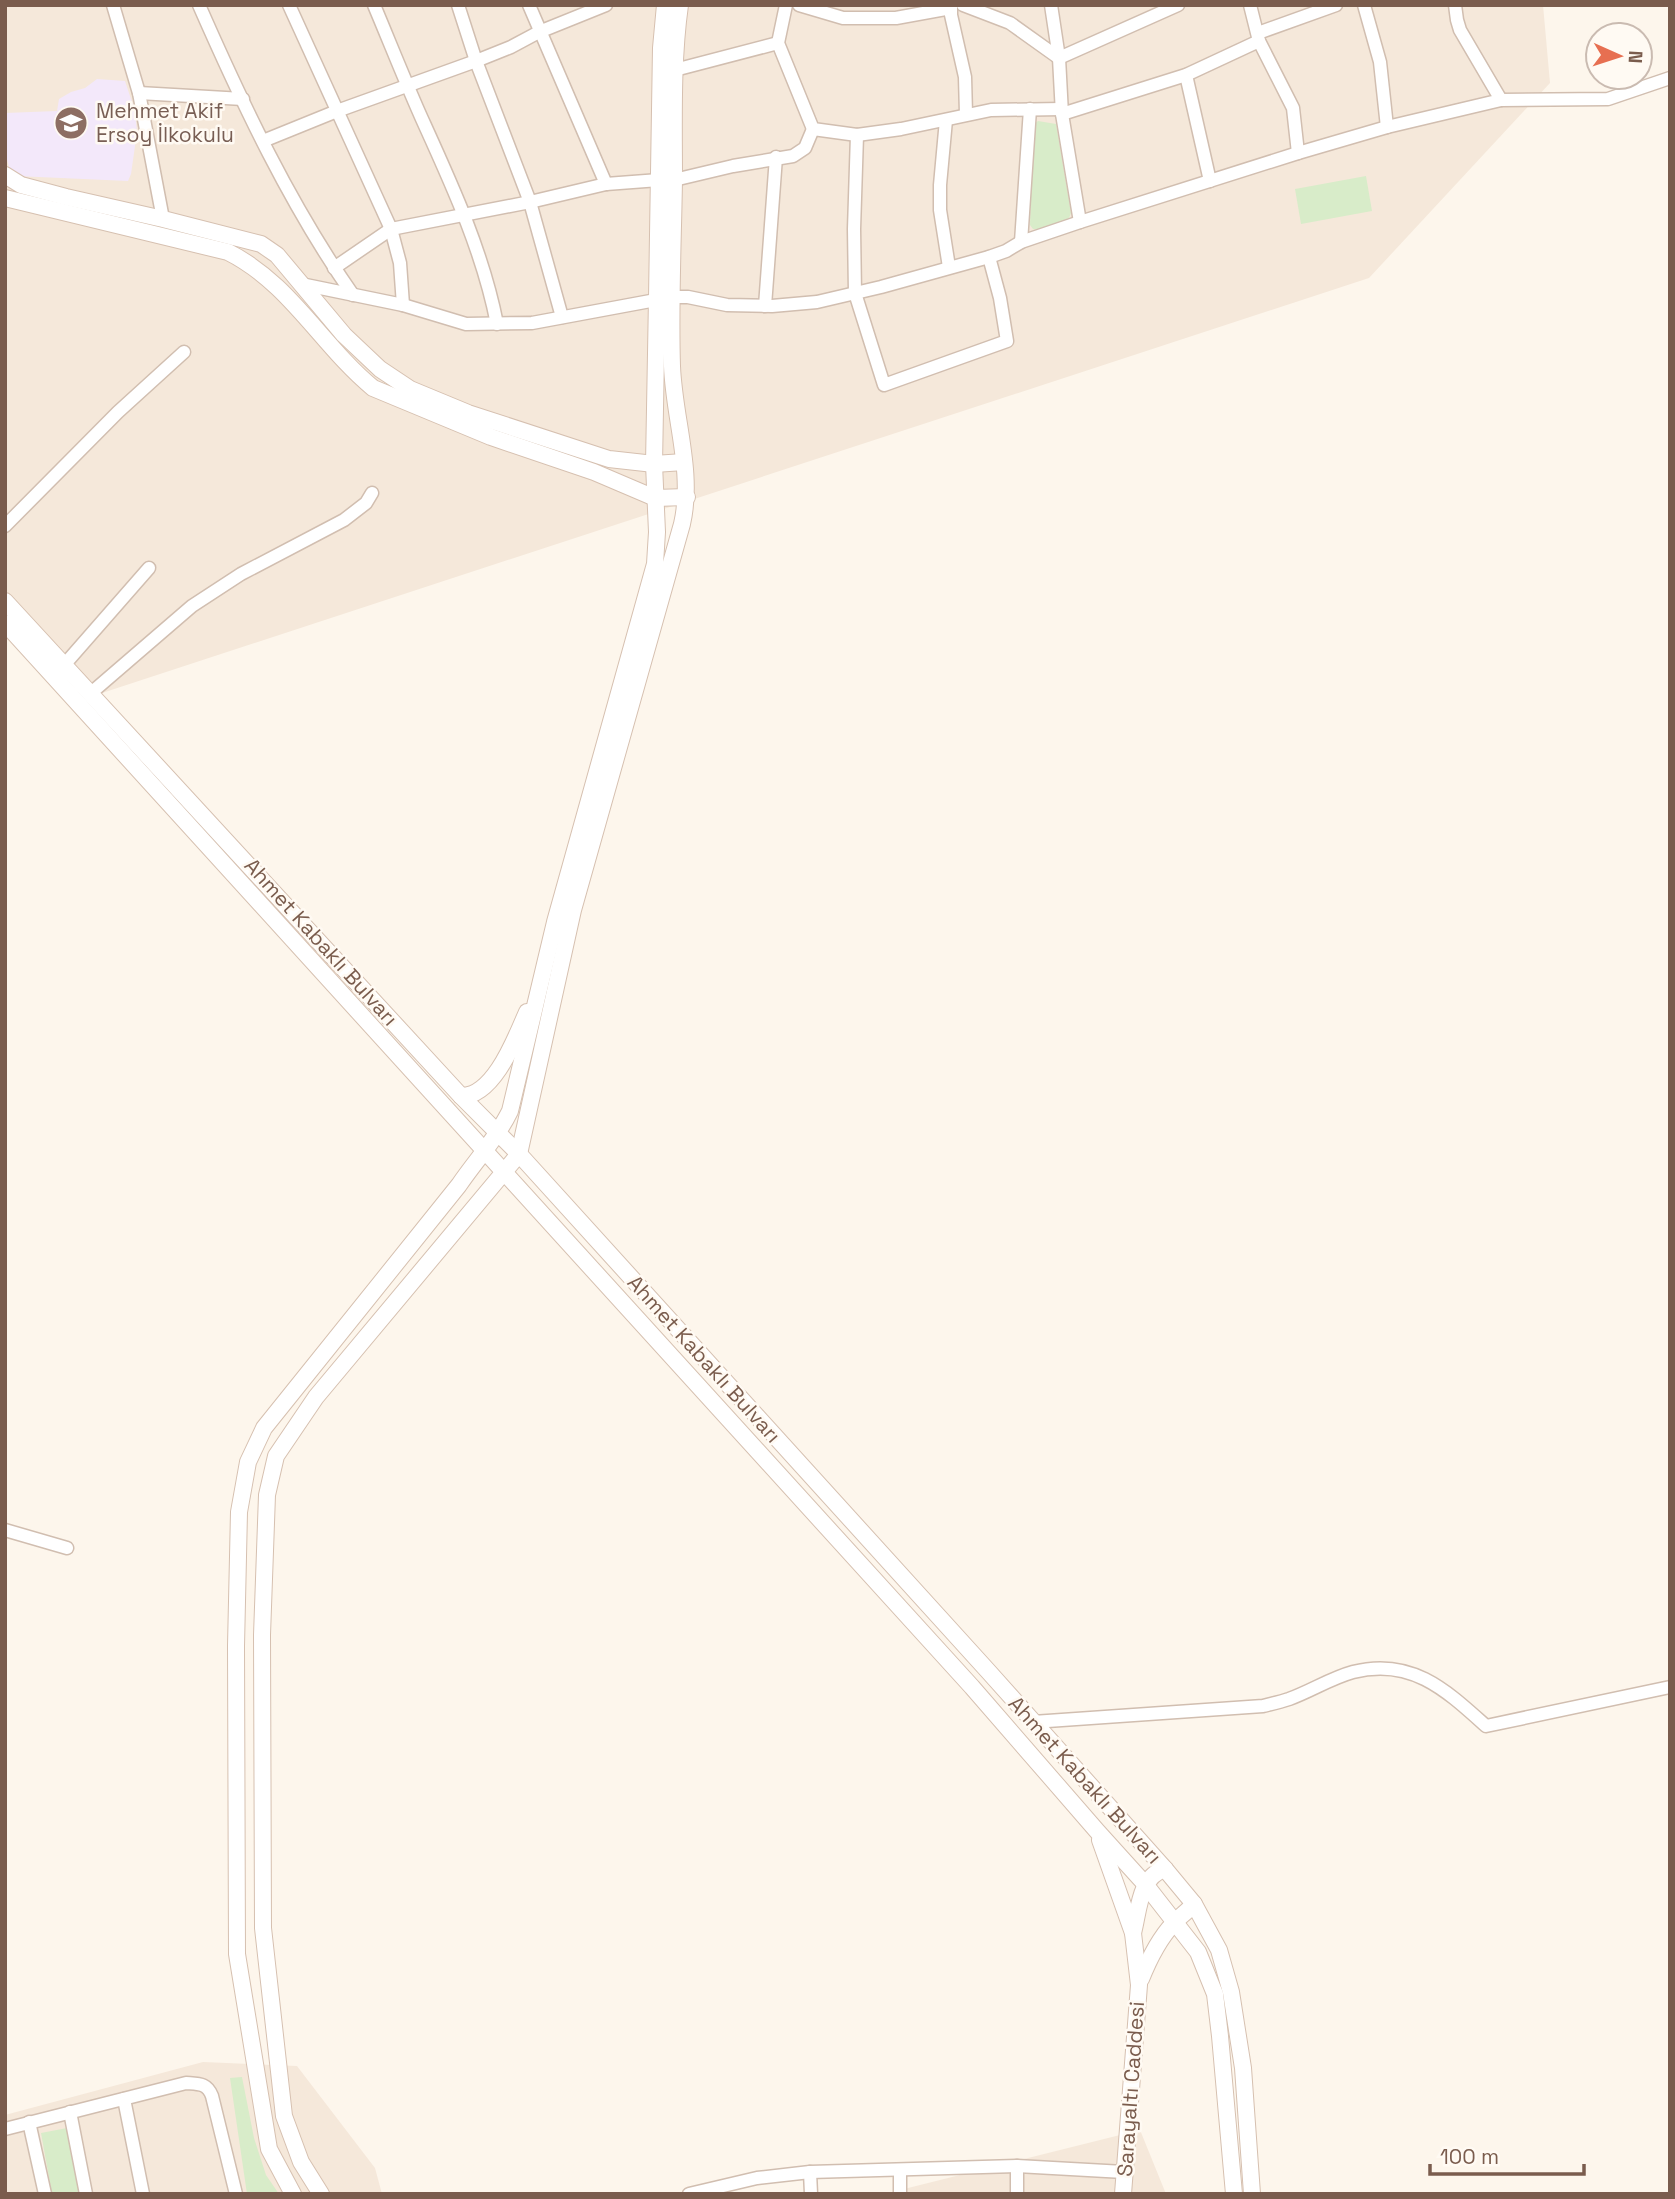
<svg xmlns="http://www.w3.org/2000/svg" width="1675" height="2199" font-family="'Space Grotesk',sans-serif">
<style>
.residential{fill:#f5e8da}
.education{fill:#f3e8fa}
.green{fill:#d8ecc9}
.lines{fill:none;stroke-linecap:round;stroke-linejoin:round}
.street-casing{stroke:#d1beb0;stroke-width:15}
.secondary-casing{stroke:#d6c0b0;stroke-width:18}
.street{stroke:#fff;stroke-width:12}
.secondary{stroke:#fff;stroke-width:16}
.labels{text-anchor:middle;stroke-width:5;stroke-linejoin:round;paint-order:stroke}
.education-label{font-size:21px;fill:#785e54;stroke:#fffaf3;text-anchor:start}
.street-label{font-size:21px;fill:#7a5c4d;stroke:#fffaf3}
</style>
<rect width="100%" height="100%" fill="#fdf6ec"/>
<g class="residential">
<polygon points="5,5 1543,5 1550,83 1369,278 99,694 5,595"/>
<polygon points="203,2062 297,2066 375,2168 382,2194 5,2194 5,2115"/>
<polygon points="1140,2130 1166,2194 884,2194"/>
</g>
<polygon class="education" points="97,79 125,81 135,111 137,132 131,174 128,181 16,176 9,167 6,156 5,113 57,111 59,99 71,92 85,88"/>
<g class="green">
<polygon points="1038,121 1056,124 1071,213 1069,218 1042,229 1033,229 1030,225 1033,125"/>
<polygon points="1366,176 1372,211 1301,224 1295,189"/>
<polygon points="242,2077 254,2138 266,2175 279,2194 247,2194 230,2078"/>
<polygon points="67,2128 79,2194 52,2194 41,2133"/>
</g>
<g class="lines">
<defs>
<g id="street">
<polyline points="113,5 139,93 163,219"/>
<path d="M199 5C243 105 290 205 353 295"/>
<polyline points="289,5 391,229 400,263 403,305"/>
<path d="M374 5C390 43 405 81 422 119 452 185 483 252 497 324"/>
<polyline points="458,5 476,61 530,202 562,317"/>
<polyline points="529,5 606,184"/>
<polyline points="786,5 778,43 813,129 857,135 901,129 991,110 1062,109"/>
<polyline points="799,5 843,18 896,18 951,8"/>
<polyline points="951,5 951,15 965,77 966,114"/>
<polyline points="963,5 1010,23 1059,58 1178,5"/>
<polyline points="1051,5 1059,58 1062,114 1080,222"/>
<polyline points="1250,5 1259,41 1293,108 1298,153"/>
<polyline points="1364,5 1380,62 1387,127"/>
<polyline points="1258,33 1336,5"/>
<polyline points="667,72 778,43"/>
<polyline points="1186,75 1210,181"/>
<polyline points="139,93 243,99"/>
<polyline points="1501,100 1608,99 1670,78"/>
<polyline points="1062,114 1186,75 1259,41"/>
<polyline points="946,120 940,185 940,210 949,267"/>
<polyline points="857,135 854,229 855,293 884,385 1007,341 1000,298 989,257"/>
<polyline points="263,141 337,111 476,61 511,47 539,32 606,5"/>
<polyline points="674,180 733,166 793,156 805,148 813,129"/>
<polyline points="1021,242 1030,109"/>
<polyline points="334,268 391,229 530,202 606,184 659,180"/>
<polyline points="301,284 403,305 466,324 532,323 672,297 688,297 727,305 772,306 817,302 881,287 989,257 1006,251 1021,242 1080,222 1298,153 1387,127 1501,100 1460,30 1457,20 1455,5"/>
<polyline points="765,306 776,157"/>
<polyline points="5,526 118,412 184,352"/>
<polyline points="65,664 149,568"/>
<polyline points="91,693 192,606 241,574 344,520 366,503 372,493"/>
<polyline points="5,1530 67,1548"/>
<path d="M1033 1722 1263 1706C1271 1704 1280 1702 1289 1699 1311 1691 1331 1678 1353 1672 1411 1657 1446 1690 1486 1726L1670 1687"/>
<polyline points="124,2099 143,2194"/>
<polyline points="70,2112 86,2194"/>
<polyline points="29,2122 45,2194"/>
<path d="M5 2129 186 2083C199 2084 207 2083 212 2096L236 2194"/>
<polyline points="900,2170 900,2194"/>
<polyline points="810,2172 811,2194"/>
<polyline points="689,2194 757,2178 810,2172 1017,2166 1124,2172"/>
<polyline points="1017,2194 1017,2166"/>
</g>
<g id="secondary">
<polyline points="5,175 21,185 66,197 163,219 261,244 277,255 344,335 380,369 410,389 468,413 609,459 654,464 684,462"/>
<path d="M5 198 228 252C290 283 321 345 373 388L491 437 594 472 655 498 687 497"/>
<polyline points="5,601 461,1096 519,1154 988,1671 1165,1869 1194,1904 1219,1950 1231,1992 1243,2068 1252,2194"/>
<polyline points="5,623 972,1687 1097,1831 1145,1884 1198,1952 1215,1994 1220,2036 1234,2194"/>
<path d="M461 1096C494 1097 516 1037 527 1012"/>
<polyline points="1100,1840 1133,1933 1139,1985 1123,2194"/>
<path d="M1133 1933C1139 1911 1139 1876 1165 1869"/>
<path d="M1141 1979C1149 1959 1158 1940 1173 1924 1179 1917 1187 1912 1194 1904"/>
<path d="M293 2194 269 2149 237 1954 236 1646 239 1512 248 1462 264 1428 459 1185C476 1160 497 1138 510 1111L555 922 655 564 657 532 654 464 657 298 661 48 665 5"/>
<path d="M321 2194 301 2162 284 2116 263 1928 262 1635 267 1495 276 1456 316 1397 519 1154 573 910 682 524C694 472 674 419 672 366 670 304 673 242 674 180 674 123 672 61 680 5"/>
</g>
</defs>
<use href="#street" class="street-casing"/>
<use href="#secondary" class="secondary-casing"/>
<use href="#street" class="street"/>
<use href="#secondary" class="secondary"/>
</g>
<defs>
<symbol id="school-disc" viewBox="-11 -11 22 22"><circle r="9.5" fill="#8d6e63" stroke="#fffaf3"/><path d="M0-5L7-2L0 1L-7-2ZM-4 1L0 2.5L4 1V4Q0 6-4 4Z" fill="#fff"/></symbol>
</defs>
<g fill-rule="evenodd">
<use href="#school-disc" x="52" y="104" width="38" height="38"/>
</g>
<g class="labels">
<g class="education-label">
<text x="96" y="118">Mehmet Akif<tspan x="96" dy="24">Ersoy İlkokulu</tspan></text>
</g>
<g class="street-label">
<text transform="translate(321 942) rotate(48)" y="7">Ahmet Kabaklı Bulvarı</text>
<text transform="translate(704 1359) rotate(48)" y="7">Ahmet Kabaklı Bulvarı</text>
<text transform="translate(1085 1780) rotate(48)" y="7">Ahmet Kabaklı Bulvarı</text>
<text transform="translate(1131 2089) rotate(-86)" y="7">Sarayaltı Caddesi</text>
</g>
</g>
<rect width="1675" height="2199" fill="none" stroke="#7a5c4d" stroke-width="14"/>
<g transform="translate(1619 56) rotate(93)"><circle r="33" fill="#fffaf3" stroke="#cabbb1" stroke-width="2"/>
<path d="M0-5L12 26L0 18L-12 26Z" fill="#e76f51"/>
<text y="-10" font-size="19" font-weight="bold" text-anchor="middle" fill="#7a5c4d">N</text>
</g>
<path d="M1430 2164v10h154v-10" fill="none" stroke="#7a5c4d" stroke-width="3.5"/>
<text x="1440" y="2164" font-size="21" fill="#7a5c4d" stroke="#fffaf3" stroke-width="5" paint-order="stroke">100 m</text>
</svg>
